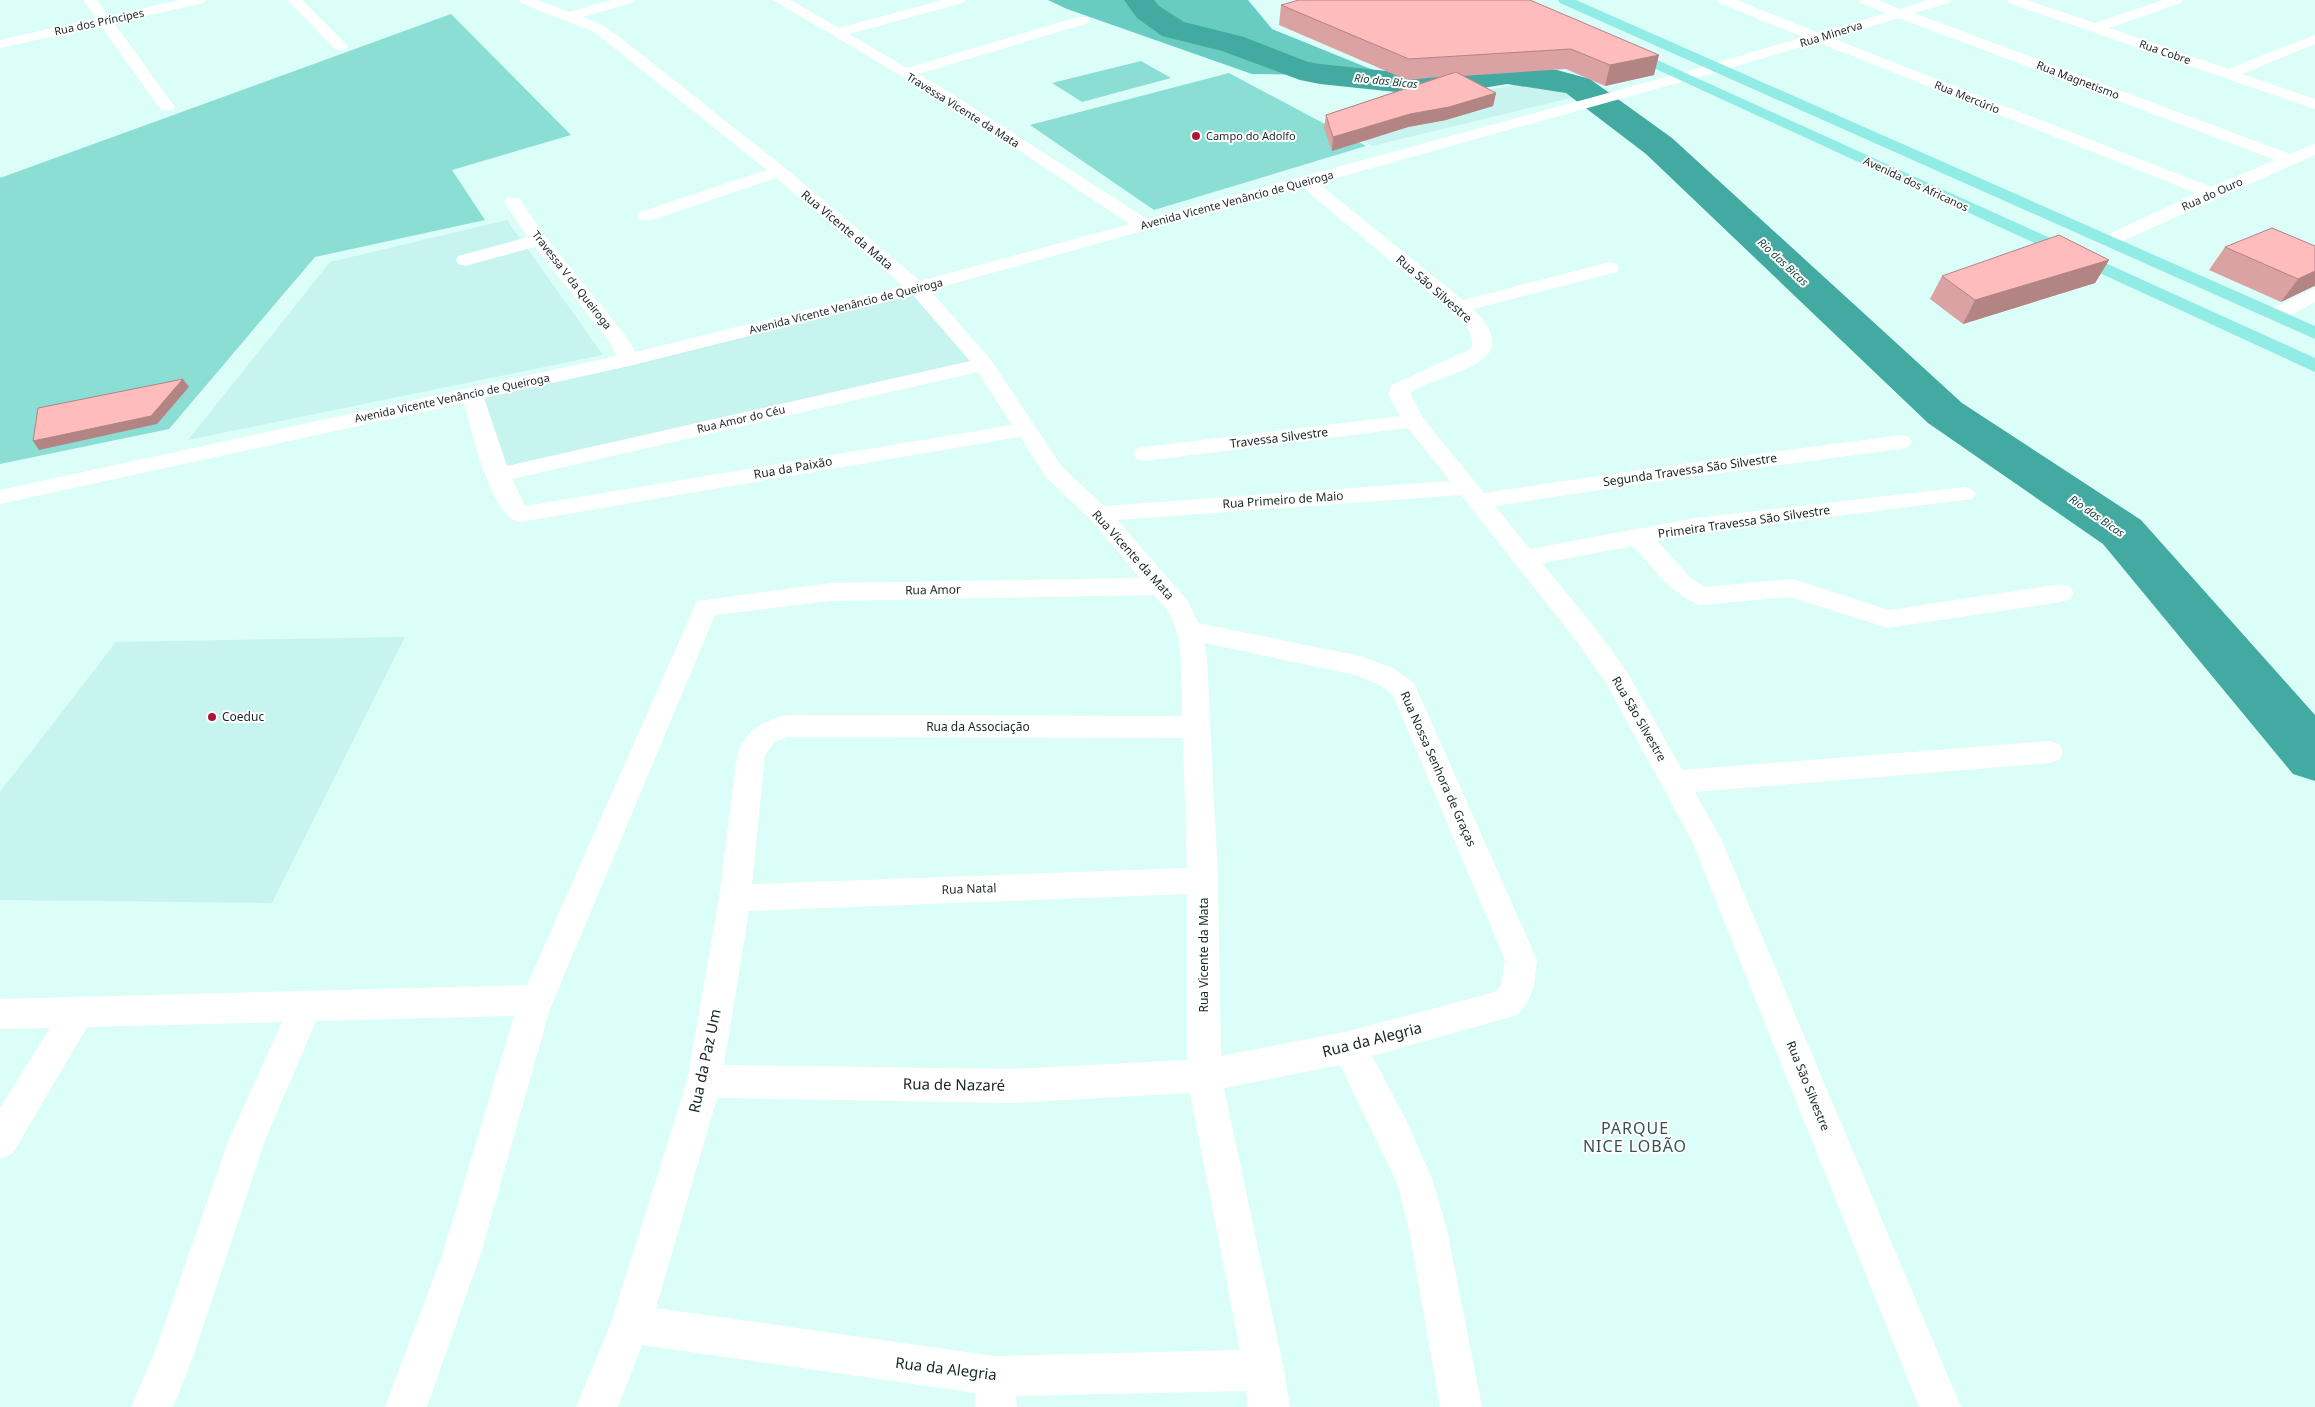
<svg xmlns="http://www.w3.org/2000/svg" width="2315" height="1407" font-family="'Noto Sans',sans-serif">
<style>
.built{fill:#c7f4ee}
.green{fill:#8aded4}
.forest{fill:#68ccc2}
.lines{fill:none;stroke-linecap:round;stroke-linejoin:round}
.river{fill:#43aaa1;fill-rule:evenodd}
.minor{fill:#fff;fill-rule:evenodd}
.major{fill:#91ece5;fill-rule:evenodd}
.wall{fill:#daa2a3}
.shaded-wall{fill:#b28484}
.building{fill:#febcbd;stroke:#b28484}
.poi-dot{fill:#ac1634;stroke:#fff;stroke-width:2}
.labels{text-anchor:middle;stroke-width:4;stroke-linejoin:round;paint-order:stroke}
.far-street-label{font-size:11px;fill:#192625;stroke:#fff}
.far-water-label{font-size:11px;font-style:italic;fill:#15443f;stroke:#fff}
.far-poi-label{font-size:11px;fill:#192625;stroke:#fff;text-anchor:start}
.street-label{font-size:12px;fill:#192625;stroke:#fff}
.poi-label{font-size:12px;fill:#192625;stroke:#fff;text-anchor:start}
.near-street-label{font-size:15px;fill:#192625;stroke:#fff}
.near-neighbourhood-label{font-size:16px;letter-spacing:1px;fill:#34534f;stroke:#fff}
</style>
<rect width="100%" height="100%" fill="#dbfef9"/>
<g class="built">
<polygon points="1531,82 1542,83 1554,89 1567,88 1583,95 1372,146 1329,119"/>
<polygon points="507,220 603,355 188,440 330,262"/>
<polygon points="917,288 984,364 499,475 472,394"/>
<polygon points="405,637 272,903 0,900 0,792 116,642"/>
</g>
<g class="green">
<polygon points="451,14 571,135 452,170 485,220 315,257 169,429 0,464 0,178"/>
<polygon points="1141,61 1171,78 1082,102 1052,83"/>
<polygon points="1229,73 1366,146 1154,210 1030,125"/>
</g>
<polygon class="forest" points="1048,0 1248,0 1272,29 1388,76 1252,74 1067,9"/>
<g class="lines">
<polygon class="river" points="1124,0 1154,0 1159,6 1184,22 1244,37 1308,62 1320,64 1434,76 1507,64 1557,70 1590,79 1672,138 1962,403 2141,520 2315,715 2315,781 2293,774 2103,544 1928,423 1646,154 1566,93 1507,84 1434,96 1320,84 1300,80 1222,51 1162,36 1137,18"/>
<g class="minor">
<polygon points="83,0 97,0 108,16 180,0 206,0 204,3 114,23 175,107 173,110 161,110 101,26 0,48 0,40 96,18"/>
<polygon points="287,0 302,0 346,44 348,47 346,50 336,50"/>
<path d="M519 0H538L569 12 612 0H634L632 3 582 17 604 26 617 35 785 168 920 281 1130 224 942 100 773 0H790L839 28 943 0H965L963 3 849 34 907 68 1078 17H1088L1090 20 1088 23 918 74 952 94 1147 219 1696 69 1804 37 1719 3 1717 0H1736L1819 33 1886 13 1860 3 1858 0H1878L1900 9 1929 0H1951L1949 3 1914 13 2290 154 2315 144V155L2109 247 2103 245 2100 241 2103 237 2196 193 1817 42 1706 75 1318 183 1463 300 1610 262 1617 264 1619 268 1617 272 1473 309C1531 366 1444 370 1410 393L1423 418 1484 493 1653 468 1901 435 1909 437 1912 442 1909 447 1901 449 1653 482 1495 506 1530 549 1695 518 1964 487 1972 489 1976 494 1972 499 1695 534 1657 541 1691 578 1705 587 1792 579 1889 610 2061 584 2070 587 2074 593 2070 599 2061 602 1888 628 1791 597 1701 605C1672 596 1653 567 1633 546L1542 563 1595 628 1626 670 1682 770 2049 741 2059 744 2063 752 2059 760 2049 763 1695 792 1721 839 1961 1407H1919L1692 841 1606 683 1577 642 1461 495 1117 520 1188 601 1198 623 1360 656 1393 668 1414 683 1537 960C1534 985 1535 996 1517 1015L1372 1056 1406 1120 1433 1181 1447 1230 1482 1407H1440L1409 1230 1397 1183 1340 1065 1224 1088 1284 1370 1290 1407H1248L1246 1391 1016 1396 1017 1407H975V1393L642 1345 618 1407H576L611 1323 687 1081 719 898 737 755C748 728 759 724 786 715L1182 716C1181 685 1185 636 1167 610 1163 604 1158 600 1154 595L830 601 715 615 550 1009 480 1256 427 1407H385L442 1256 514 1016 316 1021 265 1140 193 1357 173 1407H131L154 1354 229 1139 282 1022 87 1027 13 1153 0 1159V1108L50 1028 0 1029V999L527 985 697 601 830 583 1140 578 1090 519 1046 477 1020 437 520 522C514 520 511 519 507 515 486 492 472 433 464 403L0 504V490L617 356 609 341 535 247 465 266 458 264 456 260 458 256 528 237 504 202 507 198H519L545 236 625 335 635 352 903 286 776 178 652 220H640L637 216 640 212 767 170 594 32 521 3ZM1899 18 2275 160 2211 187 1832 38ZM1302 187 1457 316C1467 326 1475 335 1471 349L1392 385 1388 395 1400 416 1144 447 1136 449 1133 454 1136 459 1144 461 1408 428 1450 481 1104 506 1062 467 991 360 930 290ZM913 295 970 361 507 466 484 398 629 366ZM978 372 1012 425 525 506 512 479ZM1204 643 1356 675 1380 685 1393 695 1505 960 1501 985 1495 992 1349 1031 1221 1056 1218 880 1207 659ZM787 737 1183 738 1187 868 752 884 765 755 774 743ZM1187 894V1060L1012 1069 724 1065 749 911ZM1190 1093 1240 1350 995 1356 656 1308 717 1098 1012 1103Z"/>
<polygon points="2007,0 2027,0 2095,23 2163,0 2183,0 2181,3 2109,28 2228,69 2315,35 2315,44 2242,74 2315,99 2315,109 2009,3"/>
<path d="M2315 288V302C2301 309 2283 323 2267 319L2264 315 2267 311Z"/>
</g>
<g class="major">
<polygon points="1558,0 1576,0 2315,326 2315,339 1560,3"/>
<polygon points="1624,45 2315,358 2315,372 1619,52 1617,49 1619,46"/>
</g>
</g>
<g class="wall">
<polygon points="1530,0 1654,75 1605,86 1566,69 1463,76 1496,93 1493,106 1446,120 1408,127 1332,151 1324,128 1326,115 1439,77 1407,80 1279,25 1281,5"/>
<polygon points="2315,246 2315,287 2314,286 2281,302 2209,270 2225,247"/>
<polygon points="2109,260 2095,283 1963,324 1930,299 1942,276"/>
</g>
<g class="shaded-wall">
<polygon points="1659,55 1654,75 1605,86 1610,65"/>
<polygon points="1496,93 1493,106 1446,120 1408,127 1332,151 1333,137 1410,114"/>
<polygon points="2109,260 2095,283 1963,324 1975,300"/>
<polygon points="2315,271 2315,285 2314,286 2281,302 2298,279"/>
<polygon points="183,379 189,387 157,424 39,450 33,441"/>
</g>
<g class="building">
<polygon points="1299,0 1530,0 1659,55 1610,65 1571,49 1409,59 1281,5"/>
<polygon points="1456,72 1496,93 1449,107 1410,114 1333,137 1326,115"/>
<polygon points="2272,228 2315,246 2315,271 2298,279 2225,247"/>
<polygon points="2059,235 2109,260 1975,300 1942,276"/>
<polygon points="183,379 151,416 33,441 38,408"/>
</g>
<g class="poi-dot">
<circle cx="1196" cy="136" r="5"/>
<circle cx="212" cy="717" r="5"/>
</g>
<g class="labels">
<g class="far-street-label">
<text transform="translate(99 22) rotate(-12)" y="4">Rua dos Príncipes</text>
<text transform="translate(1831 34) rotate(-17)" y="4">Rua Minerva</text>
<text transform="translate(2165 52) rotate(19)" y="4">Rua Cobre</text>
<text transform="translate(2078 80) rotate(21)" y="4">Rua Magnetismo</text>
<text transform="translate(1967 97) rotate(22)" y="4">Rua Mercúrio</text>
<text transform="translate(963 110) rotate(32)" y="4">Travessa Vicente da Mata</text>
<text transform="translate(1916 184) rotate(25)" y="4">Avenida dos Africanos</text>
<text transform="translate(2212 194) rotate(-24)" y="4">Rua do Ouro</text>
<text transform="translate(1237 200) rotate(-15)" y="4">Avenida Vicente Venâncio de Queiroga</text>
<text transform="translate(572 280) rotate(52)" y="4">Travessa V da Queiroga</text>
<text transform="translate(846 306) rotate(-14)" y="4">Avenida Vicente Venâncio de Queiroga</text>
<text transform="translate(452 398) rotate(-12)" y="4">Avenida Vicente Venâncio de Queiroga</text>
<text transform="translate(741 419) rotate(-13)" y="4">Rua Amor do Céu</text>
</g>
<g class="far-water-label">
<text transform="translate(1386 81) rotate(6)" y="4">Rio das Bicas</text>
<text transform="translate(1783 262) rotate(43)" y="4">Rio das Bicas</text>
<text transform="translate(2097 516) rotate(35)" y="4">Rio das Bicas</text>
</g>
<g class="far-poi-label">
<text x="1206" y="140">Campo do Adolfo</text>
</g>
<g class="street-label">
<text transform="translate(847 230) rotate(40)" y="4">Rua Vicente da Mata</text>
<text transform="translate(1434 289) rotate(41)" y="4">Rua São Silvestre</text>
<text transform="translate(1279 438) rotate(-7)" y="4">Travessa Silvestre</text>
<text transform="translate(793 468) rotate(-10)" y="4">Rua da Paixão</text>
<text transform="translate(1690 470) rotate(-8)" y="4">Segunda Travessa São Silvestre</text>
<text transform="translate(1283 500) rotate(-4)" y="4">Rua Primeiro de Maio</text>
<text transform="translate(1744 522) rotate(-8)" y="4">Primeira Travessa São Silvestre</text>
<text transform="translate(1133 555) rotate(48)" y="4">Rua Vicente da Mata</text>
<text transform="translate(933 590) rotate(-1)" y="4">Rua Amor</text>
<text transform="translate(1639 719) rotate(60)" y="4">Rua São Silvestre</text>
<text x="978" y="731">Rua da Associação</text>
<text transform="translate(1438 769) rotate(66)" y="4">Rua Nossa Senhora de Graças</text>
<text transform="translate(969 889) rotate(-2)" y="4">Rua Natal</text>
<text transform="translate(1204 955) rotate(-90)" y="4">Rua Vicente da Mata</text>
<text transform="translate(1808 1086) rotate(68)" y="4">Rua São Silvestre</text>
</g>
<g class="poi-label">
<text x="222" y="721">Coeduc</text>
</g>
<g class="near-street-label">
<text transform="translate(1372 1040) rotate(-14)" y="5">Rua da Alegria</text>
<text transform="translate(705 1061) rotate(-78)" y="5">Rua da Paz Um</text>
<text transform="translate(954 1085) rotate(1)" y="5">Rua de Nazaré</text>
<text transform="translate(946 1369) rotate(7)" y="5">Rua da Alegria</text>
</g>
<g class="near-neighbourhood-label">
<text x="1635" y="1134">PARQUE<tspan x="1635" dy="18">NICE LOBÃO</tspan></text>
</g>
</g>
</svg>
